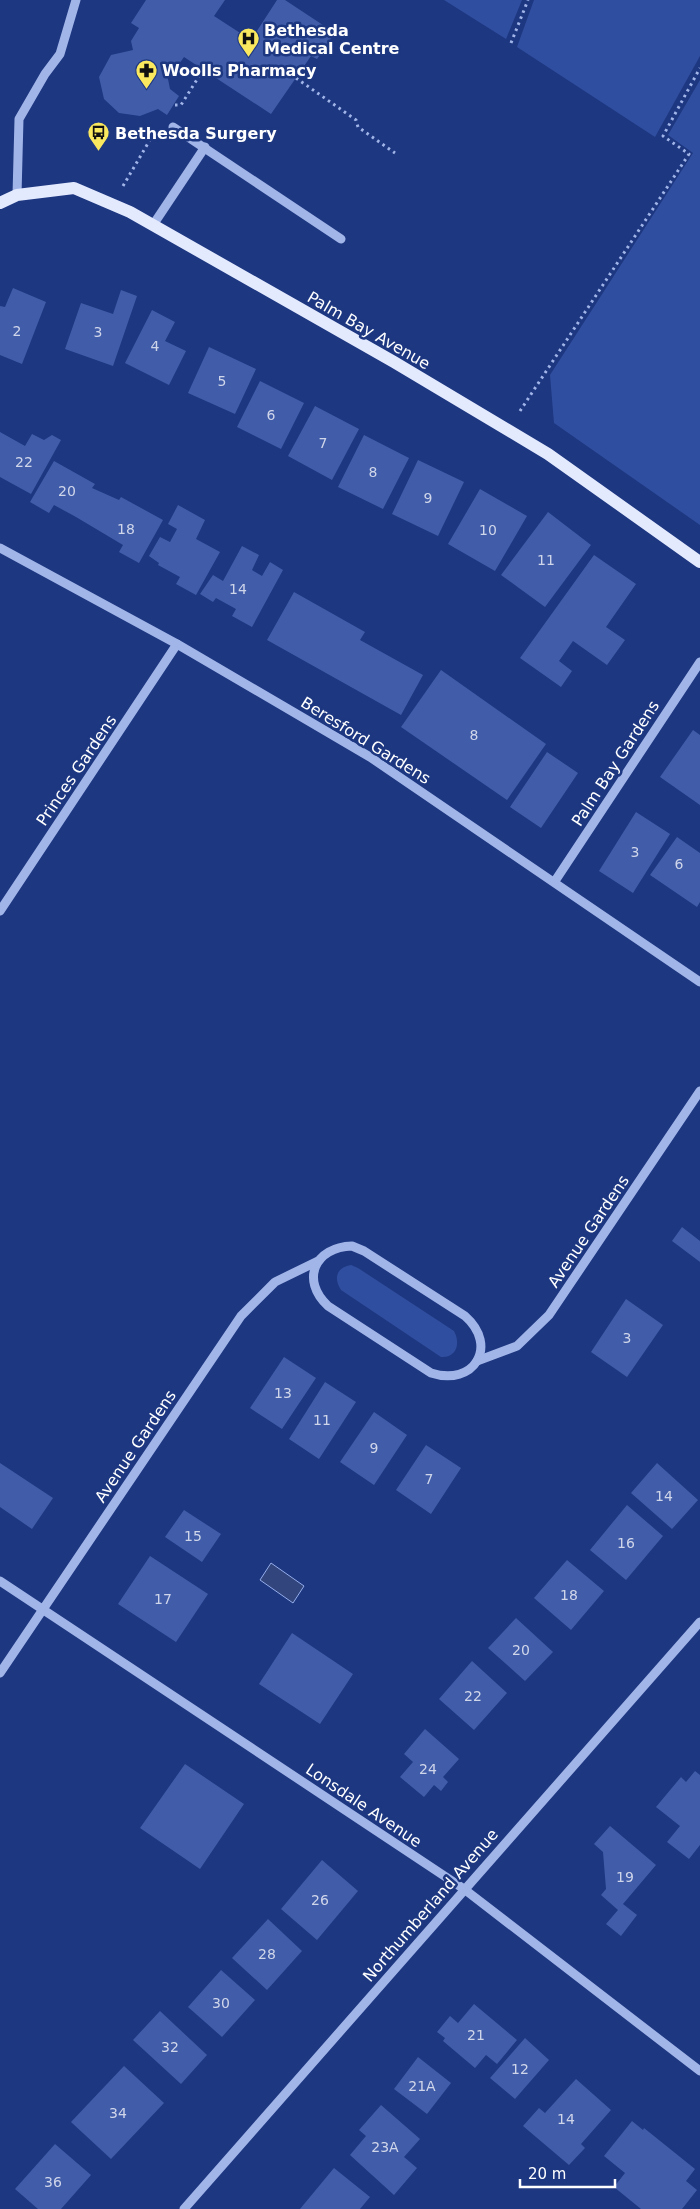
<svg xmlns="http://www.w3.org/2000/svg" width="700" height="2209" font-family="'DejaVu Sans',sans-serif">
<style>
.green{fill:#304e9f}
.water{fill:#32457c;stroke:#94adeb}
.building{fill:#415da9}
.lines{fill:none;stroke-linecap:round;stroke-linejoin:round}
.path{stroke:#a1b5e9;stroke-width:3;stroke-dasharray:2.5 4;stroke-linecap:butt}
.minor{stroke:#a1b5e9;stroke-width:9}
.major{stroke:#e4eafe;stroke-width:12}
.labels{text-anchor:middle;stroke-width:5;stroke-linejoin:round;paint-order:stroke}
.number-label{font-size:14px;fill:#d0d6ea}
.poi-label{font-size:16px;font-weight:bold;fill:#fff;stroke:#1d3781;text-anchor:start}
.street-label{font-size:16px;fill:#fff;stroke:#1d3781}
</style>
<rect width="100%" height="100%" fill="#1d3781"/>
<g class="green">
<polygon points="444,0 522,0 506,39"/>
<polygon points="534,0 700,0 700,56 655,137 517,47"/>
<polygon points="700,80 700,525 554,423 550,375 693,153 668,135"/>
<path d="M351 1265 358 1268 454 1331C461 1344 456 1358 441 1357L341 1290C333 1278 337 1267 351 1265Z"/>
</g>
<polygon class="water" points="271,1563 304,1586 293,1603 260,1580"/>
<g class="building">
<polygon points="146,0 225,0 214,16 251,40 277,0 285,0 335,33 317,59 311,56 271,114 184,57 175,70 167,74 170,89 179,96 167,115 158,109 140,116 119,113 104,99 99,77 111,55 133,50 131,41 139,28 131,23"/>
<polygon points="13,288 46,302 22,364 0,355 0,306 5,307"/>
<polygon points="121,290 137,296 113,366 65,349 81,303 113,314"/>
<polygon points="152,310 175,322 165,341 186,351 169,385 125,363"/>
<polygon points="209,347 256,369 235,414 188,393"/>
<polygon points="260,381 304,403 281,449 237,427"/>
<polygon points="315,406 359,429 332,480 288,456"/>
<polygon points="0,432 25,446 32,434 44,440 52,435 61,440 31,494 0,477"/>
<polygon points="364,435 409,458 383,509 338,487"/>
<polygon points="418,460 464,482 438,536 392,514"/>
<polygon points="54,461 95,484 92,488 119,500 121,497 163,520 139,563 119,552 123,545 76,517 54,505 49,513 30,502"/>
<polygon points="480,489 527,516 495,571 448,544"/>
<polygon points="178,505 205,520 196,539 220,552 196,595 176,584 180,577 158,565 159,563 149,556 160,537 170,542 177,529 168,524"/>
<polygon points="548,512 591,545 545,607 501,575"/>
<polygon points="242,546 259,555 252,570 262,576 270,562 283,570 252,627 232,616 236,609 216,598 213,602 200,594 213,575 223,581"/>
<polygon points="594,555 636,584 606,627 625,640 607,665 573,641 559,661 572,671 561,687 520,658"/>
<polygon points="294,592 365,632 360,640 423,675 401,715 267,640"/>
<polygon points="441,670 546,744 507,800 401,727"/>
<polygon points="693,730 700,735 700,805 660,777"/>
<polygon points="547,752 578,773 541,828 510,807"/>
<polygon points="636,812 670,834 633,893 599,871"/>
<polygon points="677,837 700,853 700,902 697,907 650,875"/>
<polygon points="682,1227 700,1241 700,1262 672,1241"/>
<polygon points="626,1299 663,1325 627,1377 591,1352"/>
<polygon points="284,1357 316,1378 282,1429 250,1408"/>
<polygon points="325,1382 356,1402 319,1459 289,1439"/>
<polygon points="374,1412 407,1435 374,1485 340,1462"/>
<polygon points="426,1445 461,1468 431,1514 396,1490"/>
<polygon points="0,1463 53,1498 32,1529 0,1507"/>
<polygon points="657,1463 698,1500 672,1529 631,1493"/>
<polygon points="627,1505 663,1536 626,1580 590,1550"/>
<polygon points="184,1510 221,1534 202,1562 165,1537"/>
<polygon points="150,1556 208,1594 176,1642 118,1604"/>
<polygon points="567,1560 604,1591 571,1630 534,1598"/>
<polygon points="516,1618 553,1652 525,1681 488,1648"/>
<polygon points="292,1633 353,1674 320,1724 259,1684"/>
<polygon points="472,1661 507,1693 474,1730 439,1699"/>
<polygon points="425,1729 459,1759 443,1777 448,1782 441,1791 434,1785 424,1797 400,1777 413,1762 404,1754"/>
<polygon points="185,1764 244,1804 200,1869 140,1828"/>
<polygon points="695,1771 700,1775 700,1845 689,1859 667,1842 680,1826 656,1807 681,1777 686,1782"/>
<polygon points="610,1826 656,1865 623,1904 637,1915 621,1936 606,1924 618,1910 601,1895 606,1889 603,1852 594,1844"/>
<polygon points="322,1860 358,1891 317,1940 281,1909"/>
<polygon points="268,1919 302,1951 267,1990 232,1958"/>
<polygon points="221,1970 255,2000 222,2037 188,2007"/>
<polygon points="474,2004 517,2040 497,2064 486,2055 475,2068 443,2041 445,2038 437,2032 450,2016 458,2023"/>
<polygon points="160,2011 207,2055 181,2084 133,2040"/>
<polygon points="525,2038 549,2060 515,2099 490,2078"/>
<polygon points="418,2057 451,2083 427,2114 394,2089"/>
<polygon points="124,2066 164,2103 111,2159 71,2122"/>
<polygon points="576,2079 611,2110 581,2144 585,2148 569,2165 523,2126 539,2108 545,2113"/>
<polygon points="381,2105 420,2139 404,2157 417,2168 394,2195 350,2155 366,2136 359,2130"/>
<polygon points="632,2121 643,2130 644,2128 695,2169 686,2181 697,2190 682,2209 641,2209 614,2187 625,2173 604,2156"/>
<polygon points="55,2144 91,2175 61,2209 38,2209 15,2189"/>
<polygon points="334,2168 370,2197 360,2209 300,2209"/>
</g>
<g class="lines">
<g class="path">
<polyline points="511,43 528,0"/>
<polyline points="296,78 356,120 358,127 395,153"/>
<polyline points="175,105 181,105 203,70"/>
<polyline points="123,186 154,133"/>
<polyline points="520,411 689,154 663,136 700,68"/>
</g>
<g class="minor">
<polyline points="173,127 341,239"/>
<polyline points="17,195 19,119 45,74 60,54 76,0"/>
<polyline points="153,225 205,147"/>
<polyline points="0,548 177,644 370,757 700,982"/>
<polyline points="555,881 700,662"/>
<polyline points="0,911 177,644"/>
<path d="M352 1246 364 1251 465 1316C499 1346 474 1387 431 1373L328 1306C300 1280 315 1247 352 1246Z"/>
<polyline points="477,1361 517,1346 549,1315 700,1091"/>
<polyline points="0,1581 464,1889 700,2071"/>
<polyline points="0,1673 241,1316 275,1282 318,1261"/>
<polyline points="184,2209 700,1622"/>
</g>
<polyline class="major" points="0,203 17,195 74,188 130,212 394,362 548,454 700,562"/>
</g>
<defs>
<symbol id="hospital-pin" viewBox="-11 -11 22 30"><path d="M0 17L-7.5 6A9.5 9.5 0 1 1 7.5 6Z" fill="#fae85f" stroke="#1d3781"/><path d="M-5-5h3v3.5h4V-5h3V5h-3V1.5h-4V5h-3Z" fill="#111"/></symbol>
<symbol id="pharmacy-pin" viewBox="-11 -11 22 30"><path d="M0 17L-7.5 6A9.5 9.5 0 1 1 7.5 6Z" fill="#fae85f" stroke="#1d3781"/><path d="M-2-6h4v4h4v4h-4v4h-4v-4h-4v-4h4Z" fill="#111"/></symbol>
<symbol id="bus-pin" viewBox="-11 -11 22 30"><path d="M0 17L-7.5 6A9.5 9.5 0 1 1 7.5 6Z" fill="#fae85f" stroke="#1d3781"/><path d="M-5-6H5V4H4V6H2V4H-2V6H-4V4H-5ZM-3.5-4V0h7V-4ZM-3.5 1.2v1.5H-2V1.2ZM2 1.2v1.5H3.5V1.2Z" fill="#111"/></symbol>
</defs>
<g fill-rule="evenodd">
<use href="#hospital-pin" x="236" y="26" width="25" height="34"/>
<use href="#pharmacy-pin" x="134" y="58" width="25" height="34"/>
<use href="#bus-pin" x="86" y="120" width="25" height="34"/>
</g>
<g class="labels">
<g class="number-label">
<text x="17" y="336">2</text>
<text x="98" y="337">3</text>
<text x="155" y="351">4</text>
<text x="222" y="386">5</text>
<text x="271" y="420">6</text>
<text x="323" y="448">7</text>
<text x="24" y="467">22</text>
<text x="373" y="477">8</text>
<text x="67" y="496">20</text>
<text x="428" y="503">9</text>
<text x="126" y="534">18</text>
<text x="488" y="535">10</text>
<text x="546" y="565">11</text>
<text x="238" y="594">14</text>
<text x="474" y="740">8</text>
<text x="635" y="857">3</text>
<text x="679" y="869">6</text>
<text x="627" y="1343">3</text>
<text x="283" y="1398">13</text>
<text x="322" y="1425">11</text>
<text x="374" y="1453">9</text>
<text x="429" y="1484">7</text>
<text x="664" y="1501">14</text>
<text x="193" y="1541">15</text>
<text x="626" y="1548">16</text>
<text x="569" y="1600">18</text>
<text x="163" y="1604">17</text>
<text x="521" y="1655">20</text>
<text x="473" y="1701">22</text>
<text x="428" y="1774">24</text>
<text x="625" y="1882">19</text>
<text x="320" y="1905">26</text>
<text x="267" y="1959">28</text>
<text x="221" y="2008">30</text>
<text x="476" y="2040">21</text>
<text x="170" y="2052">32</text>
<text x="520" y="2074">12</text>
<text x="422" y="2091">21A</text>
<text x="118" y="2118">34</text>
<text x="566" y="2124">14</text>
<text x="385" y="2152">23A</text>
<text x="53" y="2187">36</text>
</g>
<g class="poi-label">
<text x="264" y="36">Bethesda<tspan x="264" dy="18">Medical Centre</tspan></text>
<text x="162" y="76">Woolls Pharmacy</text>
<text x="115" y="139">Bethesda Surgery</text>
</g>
<g class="street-label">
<text transform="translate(369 330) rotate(30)" y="6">Palm Bay Avenue</text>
<text transform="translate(366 740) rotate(32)" y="6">Beresford Gardens</text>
<text transform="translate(615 763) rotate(-57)" y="6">Palm Bay Gardens</text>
<text transform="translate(76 770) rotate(-56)" y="6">Princes Gardens</text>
<text transform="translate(588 1231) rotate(-56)" y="6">Avenue Gardens</text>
<text transform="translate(135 1446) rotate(-56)" y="6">Avenue Gardens</text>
<text transform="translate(364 1805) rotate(34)" y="6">Lonsdale Avenue</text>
<text transform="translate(430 1905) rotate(-49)" y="6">Northumberland Avenue</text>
</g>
</g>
<path d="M520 2179v8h95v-8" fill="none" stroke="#ffffff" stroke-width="2.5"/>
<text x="528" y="2179" font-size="15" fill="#ffffff" stroke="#1d3781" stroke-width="4" paint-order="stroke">20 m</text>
</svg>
